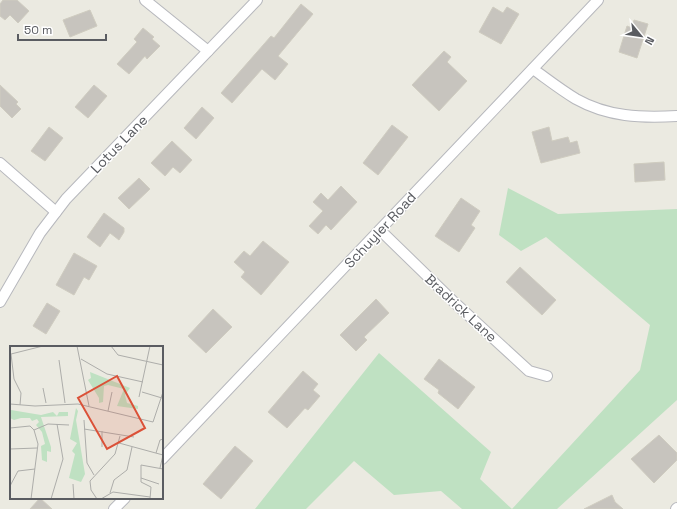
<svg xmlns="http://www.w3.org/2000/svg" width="677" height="509" font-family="'Space Grotesk',sans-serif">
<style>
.green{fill:#bfe1c2}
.building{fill:#c7c4be;stroke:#cfccc0}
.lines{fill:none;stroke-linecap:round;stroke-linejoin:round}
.minor-casing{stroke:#b7b8bd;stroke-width:12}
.minor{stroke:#fff;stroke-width:10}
.labels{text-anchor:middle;stroke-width:3;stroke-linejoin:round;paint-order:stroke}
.street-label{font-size:14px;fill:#5a5c61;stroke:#fff}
.inset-road{fill:none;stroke:#adadaa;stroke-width:1}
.view{fill:#db5138;fill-opacity:0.15;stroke:#db5138;stroke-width:2}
.inset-edge{fill:none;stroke:#5a5c61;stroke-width:2}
</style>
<rect width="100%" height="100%" fill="#ebeae1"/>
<polygon class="green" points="508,188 558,214 677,209 677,400 557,509 462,509 441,491 394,495 354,461 306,509 255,509 379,353 491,452 480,479 512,509 640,370 650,325 546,237 521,251 499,235"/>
<g class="building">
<polygon points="3,0 17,0 29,11 18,23 10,15 5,20 0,16 0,4"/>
<polygon points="301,4 313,14 278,56 288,64 275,80 262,69 232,103 221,93 271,36 274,38"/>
<polygon points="493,7 503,13 507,7 519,14 501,44 479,32"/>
<polygon points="90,10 97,26 70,37 63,20"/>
<polygon points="634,20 648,24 637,58 619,52 627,26 632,28"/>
<polygon points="143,28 154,37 152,39 160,46 147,59 145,56 129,74 117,64 137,42 134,39"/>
<polygon points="444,51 451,57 447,62 467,81 439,111 412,85"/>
<polygon points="0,85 18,102 16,104 21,109 12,118 0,106"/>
<polygon points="94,85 107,96 88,118 75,107"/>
<polygon points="202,107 214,118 196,139 184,128"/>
<polygon points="392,125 408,137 378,175 363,163"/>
<polygon points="49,127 63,138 45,161 31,151"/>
<polygon points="549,127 552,141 568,137 570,143 577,141 580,153 541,163 532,132"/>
<polygon points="172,141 192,160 180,173 173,167 165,176 151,163"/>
<polygon points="664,162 665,180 635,182 634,164"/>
<polygon points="139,178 150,189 129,209 118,198"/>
<polygon points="341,186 357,202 331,230 326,225 318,234 309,226 323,211 313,202 321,193 328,200"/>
<polygon points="461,198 480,211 471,225 475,228 459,252 435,236"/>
<polygon points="104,213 124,228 124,232 119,240 110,233 100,247 87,237"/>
<polygon points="263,241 289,262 261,295 241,277 245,272 234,262 244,251 250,256"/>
<polygon points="74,253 97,266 89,280 84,277 74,295 56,285"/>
<polygon points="520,267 556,300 542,315 506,282"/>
<polygon points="376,299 389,313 364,337 367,340 356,351 340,335"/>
<polygon points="47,303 60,311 46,334 33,326"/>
<polygon points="213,309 232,327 206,353 188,336"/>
<polygon points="439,359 475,387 458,409 438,393 439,390 424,379"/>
<polygon points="303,371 318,384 313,390 320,396 308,410 305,408 287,428 268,412"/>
<polygon points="659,435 677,453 677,460 654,483 631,459"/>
<polygon points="235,446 253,461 221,499 203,484"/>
<polygon points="612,495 615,502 623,509 584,509"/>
<polygon points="40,498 52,509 30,509"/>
</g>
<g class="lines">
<defs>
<g id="minor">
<polyline points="145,0 208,51"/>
<path d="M533 69C547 79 561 90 576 99 608 117 641 118 677 116"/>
<polyline points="0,163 56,212"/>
<polyline points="380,230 455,303 529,371 547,376"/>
<polyline points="0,302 40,233 66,199 257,0"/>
<polyline points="162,459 598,0"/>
<polyline points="114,509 125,498"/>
<polyline points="676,509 677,508"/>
</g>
</defs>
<use href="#minor" class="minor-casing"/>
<use href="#minor" class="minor"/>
</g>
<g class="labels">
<g class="street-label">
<text transform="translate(119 144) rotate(-46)" y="5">Lotus Lane</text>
<text transform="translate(380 230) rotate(-47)" y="5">Schuyler Road</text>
<text transform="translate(461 308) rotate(43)" y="5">Bradrick Lane</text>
</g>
</g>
<g transform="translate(10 346)">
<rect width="153" height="153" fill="#ebeae1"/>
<path d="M80 26 120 42 115 49 117 57 128 60V63L107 60 114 43 98 39 94 40 93 56 89 57V52L78 34 81 32ZM66 62 68 65 66 74 75 128 71 136 59 132 65 108 62 105 67 97 60 93ZM1 64 31 69 43 66 47 70 49 66H58V70L31 71 41 101V106L37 105V116L32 114 31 100 35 98 32 86 26 79 29 76 27 73 22 75 20 72H11L4 74 0 72Z" fill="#bfe1c2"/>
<path class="inset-road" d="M67 0 79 60M101 0 108 9 153 19M1 8 4 33 11 47 10 59M1 8 33 0M71 13 97 28 133 36M49 14 55 57M33 42 36 57M132 46 152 52M129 51 140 0M0 58 25 60 68 58 143 76 153 46M98 65 102 46M74 74 77 117 84 129M0 82 20 80 24 84 28 98 21 153M74 83 124 91M24 84 38 78 59 79M109 97 153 109M92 101V85M0 103 27 102M146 107 150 94 153 93M150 122 153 109M131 132 149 138M63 138 64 153M0 140 8 125 25 123M100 147 104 134 117 124 122 101M41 153 53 113 47 78M87 153 81 144 80 135 105 108 110 90M91 153 103 146 140 151M140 153 141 141 131 136V119L153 123"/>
<path class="view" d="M107 30 135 82 97 103 68 52Z"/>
<rect width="153" height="153" class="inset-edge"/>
</g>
<g transform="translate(641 36) rotate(119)" stroke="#ffffff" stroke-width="3" paint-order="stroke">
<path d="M0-3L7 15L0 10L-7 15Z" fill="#5a5c61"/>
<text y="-6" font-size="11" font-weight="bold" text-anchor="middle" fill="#5a5c61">N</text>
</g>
<path d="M18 34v6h88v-6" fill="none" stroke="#5a5c61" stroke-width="2"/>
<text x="24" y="34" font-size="12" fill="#5a5c61" stroke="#ffffff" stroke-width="3" paint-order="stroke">50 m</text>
</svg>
